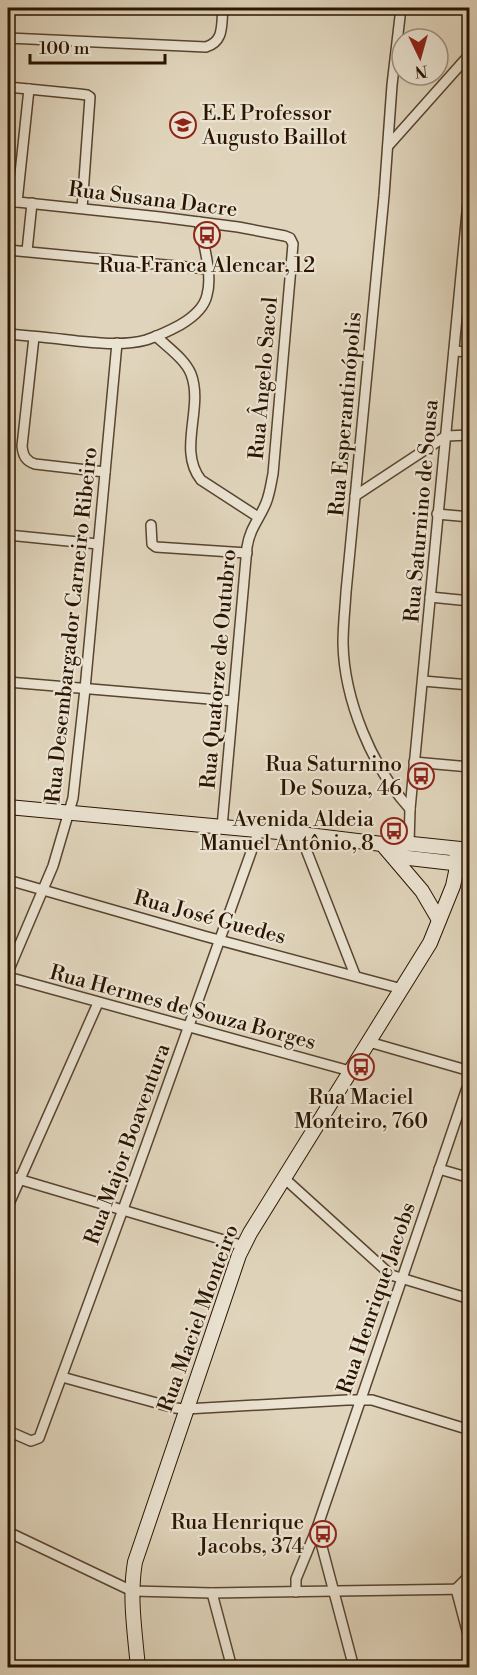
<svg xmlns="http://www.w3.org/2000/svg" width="477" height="1675" font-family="'Libre Bodoni',serif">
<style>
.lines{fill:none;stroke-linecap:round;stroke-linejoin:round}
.street-casing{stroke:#58442f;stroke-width:12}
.secondary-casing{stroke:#2a1400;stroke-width:16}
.street{stroke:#ebe4d3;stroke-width:9}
.secondary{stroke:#ebe4d3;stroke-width:14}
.labels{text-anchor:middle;stroke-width:4.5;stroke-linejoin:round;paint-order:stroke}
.poi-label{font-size:21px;fill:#2a1400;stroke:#ebe4d3;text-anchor:end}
.street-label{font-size:21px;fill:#2a1400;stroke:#ebe4d3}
</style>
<rect width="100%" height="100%" fill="#e0d5bc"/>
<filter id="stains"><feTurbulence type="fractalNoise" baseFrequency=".00333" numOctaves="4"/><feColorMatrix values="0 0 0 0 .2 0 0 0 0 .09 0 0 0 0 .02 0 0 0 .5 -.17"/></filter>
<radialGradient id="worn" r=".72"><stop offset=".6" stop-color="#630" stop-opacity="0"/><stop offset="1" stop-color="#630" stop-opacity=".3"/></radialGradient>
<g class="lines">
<defs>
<g id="street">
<path d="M401 8 392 85 384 196 346 592C345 609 343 626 343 643 344 700 372 767 410 809"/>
<path d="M8 38 206 47C225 41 221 24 223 8"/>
<polyline points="8,87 79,94 87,95 90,97 82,208"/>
<polyline points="388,146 470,54"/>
<path d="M8 201 160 217 238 227 285 236 290 238 293 244 273 474C271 483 270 493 266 503 259 520 250 528 247 547L222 827"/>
<polyline points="17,202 29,89"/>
<polyline points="8,250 208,269"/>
<polyline points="27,251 32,203"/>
<path d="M8 334C31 336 54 338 77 341 99 343 124 346 146 340 158 336 169 331 180 325 192 318 204 309 207 295 213 274 203 243 199 222"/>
<path d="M156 336C167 347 185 359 191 374 204 408 177 450 201 480L258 517"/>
<path d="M34 337 22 446C23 456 26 461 35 464L105 472"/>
<polyline points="454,351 470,352"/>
<polyline points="355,496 446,436 470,435"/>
<polyline points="437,514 470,517"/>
<polyline points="151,525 152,544 156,547 247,553"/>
<polyline points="8,535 98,544"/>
<polyline points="430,597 470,601"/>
<polyline points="423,681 470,685"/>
<polyline points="8,682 233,701"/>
<polyline points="414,762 470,767"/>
<polyline points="300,834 355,975"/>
<polyline points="409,844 410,809 470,181"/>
<polyline points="8,880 204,936 402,989"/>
<polyline points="8,972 53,866 73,798 85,689 117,343"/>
<polyline points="8,977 350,1071"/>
<polyline points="369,1042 470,1071"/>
<polyline points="439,1169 470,1178"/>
<polyline points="8,1176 244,1246"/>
<polyline points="284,1178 391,1275 470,1299"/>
<polyline points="8,1206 98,1003"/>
<polyline points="62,1377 175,1408 186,1409 347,1400 372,1400 470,1430"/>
<polyline points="8,1431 31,1441 39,1438 129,1193 259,830"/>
<polyline points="317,1528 354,1668"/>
<polyline points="8,1532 132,1591 212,1593 470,1589"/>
<polyline points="456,1589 470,1642"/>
<polyline points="456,1589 470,1575"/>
<polyline points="296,1592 296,1579 317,1528 470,1079"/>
<polyline points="212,1593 232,1668"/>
</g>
<g id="secondary">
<polyline points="8,807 300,834 382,844 393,842 470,850"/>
<polyline points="382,844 422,891 439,920"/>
<polyline points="389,852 409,858 470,865"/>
<path d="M138 1668C135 1633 129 1597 135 1562L239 1255 250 1233 430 943 453 886 456 872 457 849"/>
</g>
</defs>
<use href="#street" class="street-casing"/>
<use href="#secondary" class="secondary-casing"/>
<use href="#street" class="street"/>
<use href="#secondary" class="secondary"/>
</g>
<defs>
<symbol id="school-ring" viewBox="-11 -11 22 22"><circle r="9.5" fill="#ebe4d3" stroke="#8f2418" stroke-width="1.5"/><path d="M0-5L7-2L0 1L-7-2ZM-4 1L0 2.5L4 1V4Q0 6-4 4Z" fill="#8f2418"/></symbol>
<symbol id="bus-ring" viewBox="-11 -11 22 22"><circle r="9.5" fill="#ebe4d3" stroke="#8f2418" stroke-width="1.5"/><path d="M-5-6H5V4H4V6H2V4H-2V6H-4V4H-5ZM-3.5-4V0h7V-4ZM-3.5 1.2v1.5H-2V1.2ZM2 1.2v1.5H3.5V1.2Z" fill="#8f2418"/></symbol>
</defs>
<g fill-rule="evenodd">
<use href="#school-ring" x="168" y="110" width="30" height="30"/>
<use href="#bus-ring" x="192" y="220" width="30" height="30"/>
<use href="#bus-ring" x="406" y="761" width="30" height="30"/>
<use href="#bus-ring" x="379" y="816" width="30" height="30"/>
<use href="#bus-ring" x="346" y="1052" width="30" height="30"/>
<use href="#bus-ring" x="308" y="1519" width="30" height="30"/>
</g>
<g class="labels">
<g class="poi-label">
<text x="202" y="120" text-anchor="start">E.E Professor<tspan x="202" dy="24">Augusto Baillot</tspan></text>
<text x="207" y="272" text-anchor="middle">Rua Franca Alencar, 12</text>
<text x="402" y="771">Rua Saturnino<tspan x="402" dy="24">De Souza, 46</tspan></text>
<text x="374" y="826">Avenida Aldeia<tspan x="374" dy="24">Manuel Antônio, 8</tspan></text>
<text x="361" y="1104" text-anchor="middle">Rua Maciel<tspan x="361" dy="24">Monteiro, 760</tspan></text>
<text x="304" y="1529">Rua Henrique<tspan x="304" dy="24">Jacobs, 374</tspan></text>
</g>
<g class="street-label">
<text transform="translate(153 199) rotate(7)" y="7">Rua Susana Dacre</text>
<text transform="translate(263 378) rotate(-85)" y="7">Rua Ângelo Sacol</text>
<text transform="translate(345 414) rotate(-85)" y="7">Rua Esperantinópolis</text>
<text transform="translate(421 511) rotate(-85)" y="7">Rua Saturnino de Sousa</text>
<text transform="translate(71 625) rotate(-84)" y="7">Rua Desembargador Carneiro Ribeiro</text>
<text transform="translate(218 669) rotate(-85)" y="7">Rua Quatorze de Outubro</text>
<text transform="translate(210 917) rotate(15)" y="7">Rua José Guedes</text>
<text transform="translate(183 1007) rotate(15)" y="7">Rua Hermes de Souza Borges</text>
<text transform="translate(127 1144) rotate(-70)" y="7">Rua Major Boaventura</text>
<text transform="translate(376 1298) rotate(-71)" y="7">Rua Henrique Jacobs</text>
<text transform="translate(198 1318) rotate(-70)" y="7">Rua Maciel Monteiro</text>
</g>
</g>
<rect width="477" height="1675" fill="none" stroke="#e0d5bc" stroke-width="30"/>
<rect x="9" y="9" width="459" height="1657" fill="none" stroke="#2a1400" stroke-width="3"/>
<rect x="15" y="15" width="447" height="1645" fill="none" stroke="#2a1400" stroke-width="1.5"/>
<g transform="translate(420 57) rotate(175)"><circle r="28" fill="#ebe4d3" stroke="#9e917f" stroke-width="1.5"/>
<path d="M0-4.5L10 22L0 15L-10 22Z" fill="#8f2418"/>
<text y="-9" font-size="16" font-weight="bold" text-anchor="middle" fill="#2a1400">N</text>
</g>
<path d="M30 54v9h135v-9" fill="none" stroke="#2a1400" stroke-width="3"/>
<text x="39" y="54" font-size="18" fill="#2a1400" stroke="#ebe4d3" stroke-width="4.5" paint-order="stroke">100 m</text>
<rect width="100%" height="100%" filter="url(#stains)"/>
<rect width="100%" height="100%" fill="url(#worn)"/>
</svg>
